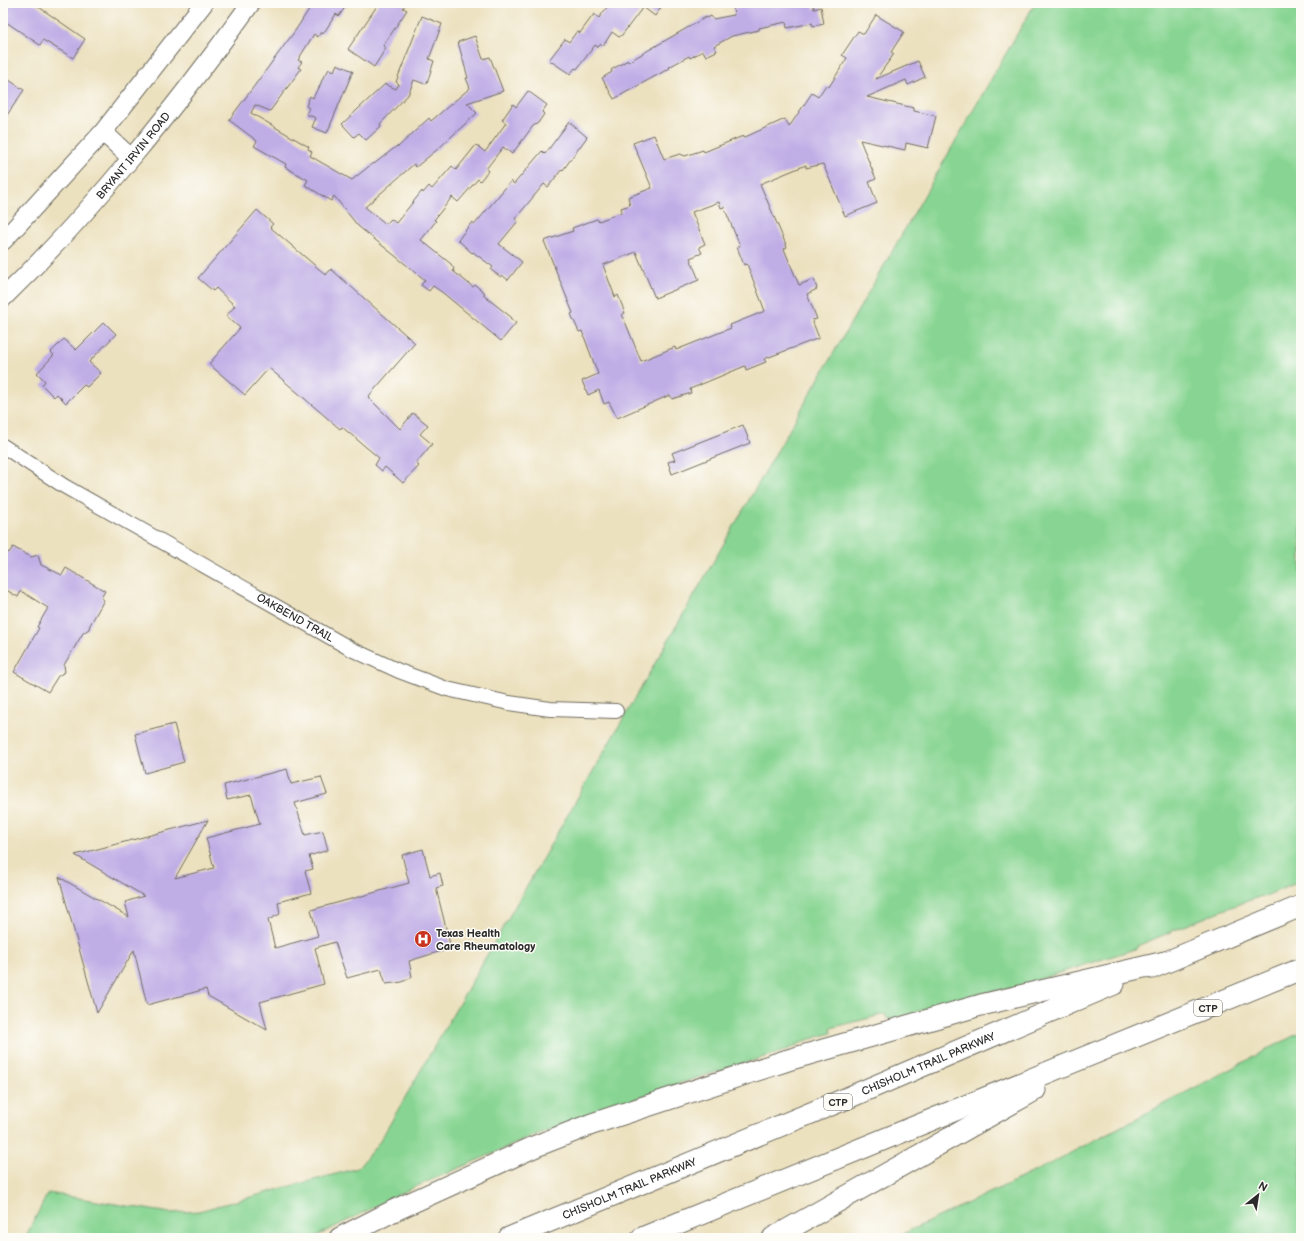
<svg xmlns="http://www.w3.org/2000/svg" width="1304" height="1241" font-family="'Balsamiq Sans',sans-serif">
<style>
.green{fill:#88d593;stroke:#5a805f}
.building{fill:#bfade6;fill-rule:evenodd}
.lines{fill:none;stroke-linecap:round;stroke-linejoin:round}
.minor-casing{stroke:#6f6b5f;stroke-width:16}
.major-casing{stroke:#6f6b5f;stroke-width:20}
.highway-casing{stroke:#6f6b5f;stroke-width:23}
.minor{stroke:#fff;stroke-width:14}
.major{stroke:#fff;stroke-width:18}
.highway{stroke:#fff;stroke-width:21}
.labels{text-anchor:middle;stroke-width:3;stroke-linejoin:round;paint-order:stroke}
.shield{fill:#fdfcf7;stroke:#6a6a68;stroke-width:1}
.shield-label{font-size:10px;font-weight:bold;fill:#2b2b2b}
.street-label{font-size:11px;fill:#2b2b2b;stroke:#fdfcf7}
.poi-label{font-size:11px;font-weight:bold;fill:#2b2b2b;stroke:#fdfcf7;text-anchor:start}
</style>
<rect width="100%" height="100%" fill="#fdfcf7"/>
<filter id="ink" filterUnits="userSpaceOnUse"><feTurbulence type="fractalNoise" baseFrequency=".025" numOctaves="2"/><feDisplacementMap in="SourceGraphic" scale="8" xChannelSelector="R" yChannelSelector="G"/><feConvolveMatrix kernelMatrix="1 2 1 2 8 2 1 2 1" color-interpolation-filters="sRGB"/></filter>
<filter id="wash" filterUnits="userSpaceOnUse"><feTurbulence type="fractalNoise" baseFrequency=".012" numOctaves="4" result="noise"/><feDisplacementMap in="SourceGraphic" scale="16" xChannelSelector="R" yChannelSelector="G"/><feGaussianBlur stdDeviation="0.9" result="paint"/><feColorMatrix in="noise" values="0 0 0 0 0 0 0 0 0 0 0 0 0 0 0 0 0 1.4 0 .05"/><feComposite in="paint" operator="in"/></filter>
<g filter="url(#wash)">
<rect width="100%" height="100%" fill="#ece1bf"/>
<g class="green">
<path d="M1035 3H1301V881L1263 897 1262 896C1219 910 1179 929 1137 946L1138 948 1012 988 973 995 890 1020 889 1018 887 1019 885 1014 831 1028 832 1033 807 1040 787 1050 671 1086 543 1132 408 1190 313 1238H25L48 1193 170 1213 199 1211 358 1168 380 1141Z"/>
<polygon points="1301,1032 1301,1238 894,1238 1038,1170"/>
</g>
<g id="blocks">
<g class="building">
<polygon points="3,3 33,3 85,39 73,58 43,40 40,45 3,20"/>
<polygon points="313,3 348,3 339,16 336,14 323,34 321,32 318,37 314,34 298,60 302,62 298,67 301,69 270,111 255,105 251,113 309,147 308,149 312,152 310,156 352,180 373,163 374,164 397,146 398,147 429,118 431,121 470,88 466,78 468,78 458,42 475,36 483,59 490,57 503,91 467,103 477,113 439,148 416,167 414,164 365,207 386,224 391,219 396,223 422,191 423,193 429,186 432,189 452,166 456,170 476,145 485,152 506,123 502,120 513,104 516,107 528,91 547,105 542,112 544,114 538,123 533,126 512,154 503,147 486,169 488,171 480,181 478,179 458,202 452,197 434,220 436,221 421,240 451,264 454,269 453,271 473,287 475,285 485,293 483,295 511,317 510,318 516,323 501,341 443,293 433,286 429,291 421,285 425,280 358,226 334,196 331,201 305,185 308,180 285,167 286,164 254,146 257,141 229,120 295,31"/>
<polygon points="379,3 406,3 403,8 407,10 383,46 386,48 374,67 348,49"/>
<polygon points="610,3 664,3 655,16 643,7 622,35 619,37 612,32 603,46 601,44 598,47 595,45 577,69 575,68 570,74 549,60 565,39 569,42 577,31 580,33 594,14 599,18"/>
<polygon points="762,3 813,3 814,9 821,7 824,24 813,26 812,23 787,28 786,22 759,28 759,30 732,36 714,46 717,51 706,56 703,51 690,58 689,56 669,67 670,68 614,99 602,78 612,72 611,70 628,60 628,62 706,17 707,18 711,16 713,19 734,15 733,8"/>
<path d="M876 15 904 32 891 52 894 54 876 79 918 61 925 77 908 85 906 80 867 97 914 108V111L936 116 928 148 906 143 905 150 860 140 876 179 869 182 877 203 845 216 823 164 806 168V165L760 184 787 247 784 249 799 285 814 279 817 289 807 294 817 319 812 320 819 338 764 359 766 362 746 370 745 366 690 389 691 393 672 399 670 395 617 418 609 402 604 404 599 390 588 395 582 381 598 374 582 331 579 332 571 314 573 313 544 241 573 231 572 228 597 219 599 221 622 212 621 208 630 205 628 197 652 188 633 143 654 135 664 159 680 154 685 156 703 150 704 152 743 136V138L785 119 789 127 812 93 818 97 826 85 829 87 847 58 842 55 858 31 864 34ZM719 202 721 208 724 207 740 246 737 247 744 265 747 264 765 311 730 325 731 328 676 350 675 347 641 361 622 314 625 313 618 295 615 297 603 265 636 252 655 298 699 280 690 258 702 253 699 247 705 244 692 212Z"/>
<polygon points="422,16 442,24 429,59 434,61 427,83 425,84 414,80 408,95 380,124 381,126 377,130 366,140 359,133 354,137 342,124 385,84 396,89 399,84 396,82"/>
<polygon points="337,64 353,71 327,133 312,127 316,118 306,114 309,108 306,106 310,96 313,98 317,90 318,90 325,73 326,74 329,69 334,71"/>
<polygon points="3,76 24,90 3,121"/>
<polygon points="569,122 587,137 563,170 562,169 548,187 544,184 515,219 518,221 499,244 522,262 508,280 502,275 501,277 491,270 493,267 473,252 472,253 458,240 472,222 475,224 511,181 514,184 542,151 545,154"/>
<polygon points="257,210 273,224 270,227 326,275 331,269 415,343 368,397 400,429 413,413 428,425 420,434 432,444 416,463 419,466 403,483 385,467 382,471 375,465 379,458 342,427 340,429 269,368 245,395 209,364 240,328 226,316 235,306 216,288 213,291 198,278"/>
<polygon points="104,322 116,334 89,362 101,373 87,387 84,385 66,403 57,394 54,397 42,385 45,381 37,373 54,355 51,352 64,339 76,350"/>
<polygon points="743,425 750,443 672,474 668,462 675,460 672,453"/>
<polygon points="13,547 31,557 38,555 41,565 62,575 66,568 105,591 101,598 104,600 90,625 89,629 83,633 64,665 65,672 58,676 48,692 14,672 39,628 37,627 48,608 21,591 18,597 3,588 3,548 9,553"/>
<polygon points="174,724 184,762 145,773 135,734"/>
<polygon points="287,769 291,784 321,777 327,794 295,803 305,835 323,831 328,850 309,856 313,869 305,871 311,893 278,902 280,914 268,920 275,948 318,936 311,910 409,883 402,855 423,849 430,876 440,873 443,886 436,888 451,948 409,961 412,977 402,982 386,984 381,969 347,978 335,942 315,948 324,984 260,1002 267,1030 208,996 206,989 147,1005 134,950 97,1013 59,877 129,917 125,902 144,896 75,855 208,820 175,878 214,868 206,838 260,824 251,795 227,800 224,785"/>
</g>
</g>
</g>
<g filter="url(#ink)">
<use href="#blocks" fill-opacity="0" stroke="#6f6b5f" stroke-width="1"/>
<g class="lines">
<defs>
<g id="minor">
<path id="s1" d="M3 446 64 486 263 599 351 649 399 671 447 689 509 703 550 709 616 711"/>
</g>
<g id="major">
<polyline points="103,132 131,158"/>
<polyline points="3,241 103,132 204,3"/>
<path id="s2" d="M3 298C95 209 176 106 251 3"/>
</g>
<g id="highway">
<polyline points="1152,968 1301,906"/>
<polyline points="340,1238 393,1211 536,1146 592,1124 788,1060 981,1005 1165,962"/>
<path id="s3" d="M509 1238 845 1099 1114 984"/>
<polyline points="642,1238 1301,969"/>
<polyline points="773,1238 1035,1090"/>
</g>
</defs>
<use href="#minor" class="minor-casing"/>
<use href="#major" class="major-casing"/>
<use href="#highway" class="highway-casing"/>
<use href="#minor" class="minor"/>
<use href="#major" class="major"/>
<use href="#highway" class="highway"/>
</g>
</g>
<defs>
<symbol id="hospital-disc" viewBox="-11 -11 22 22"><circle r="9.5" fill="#c8321e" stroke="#fdfcf7"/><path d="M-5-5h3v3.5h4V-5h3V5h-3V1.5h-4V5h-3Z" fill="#fff"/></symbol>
</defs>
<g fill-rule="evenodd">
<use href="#hospital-disc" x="413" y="929" width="20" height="20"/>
</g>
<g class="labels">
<g class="shield">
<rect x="1194" y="1000" width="28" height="16" rx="3"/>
<rect x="824" y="1094" width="28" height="16" rx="3"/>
</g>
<g class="shield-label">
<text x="1208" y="1012">CTP</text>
<text x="838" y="1106">CTP</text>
</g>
<g class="street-label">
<text dy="4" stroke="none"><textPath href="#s2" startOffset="193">BRYANT IRVIN ROAD</textPath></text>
<text dy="4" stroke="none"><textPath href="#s1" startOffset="339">OAKBEND TRAIL</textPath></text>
<text dy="4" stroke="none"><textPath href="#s3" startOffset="454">CHISHOLM TRAIL PARKWAY</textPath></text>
<text dy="4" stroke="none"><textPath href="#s3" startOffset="130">CHISHOLM TRAIL PARKWAY</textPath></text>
</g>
<g class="poi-label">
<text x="436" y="937">Texas Health<tspan x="436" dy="13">Care Rheumatology</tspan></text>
</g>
</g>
<rect width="1304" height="1241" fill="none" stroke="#fdfcf7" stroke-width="16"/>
<g transform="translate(1258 1195) rotate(30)" stroke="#fdfcf7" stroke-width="3" paint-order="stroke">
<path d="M0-3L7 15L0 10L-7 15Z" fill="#2b2b2b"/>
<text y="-6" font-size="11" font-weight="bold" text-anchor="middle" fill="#2b2b2b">N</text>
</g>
</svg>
